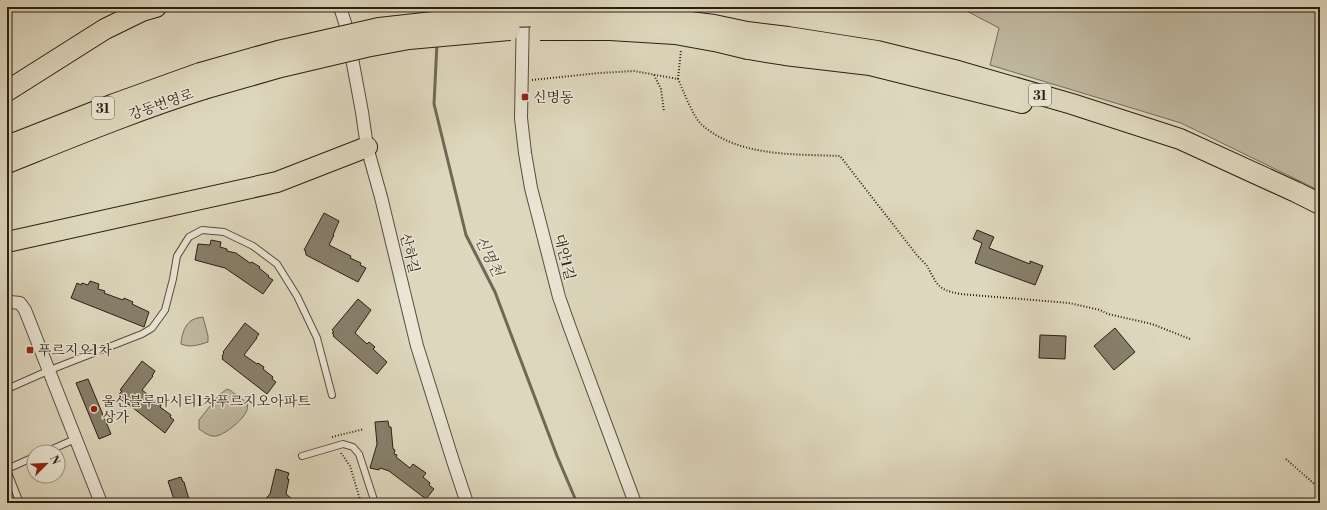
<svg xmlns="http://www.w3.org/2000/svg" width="1327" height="510" font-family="'Libre Bodoni','Noto Serif KR',serif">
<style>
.green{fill:#bfb8a0;stroke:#746c5a}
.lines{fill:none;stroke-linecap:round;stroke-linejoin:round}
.stream{stroke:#706856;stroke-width:3}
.building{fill:#877f6b;stroke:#291f13}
.service-casing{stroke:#564d3e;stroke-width:8}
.minor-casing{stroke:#564d3e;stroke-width:14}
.trunk-casing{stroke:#291f13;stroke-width:22}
.path{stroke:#291f13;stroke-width:2;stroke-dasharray:1 2;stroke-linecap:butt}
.service{stroke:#eae5d4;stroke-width:6}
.minor{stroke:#eae5d4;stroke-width:12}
.trunk{stroke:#ded7bd;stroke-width:20}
.trunk-bridge-casing{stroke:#291f13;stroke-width:22;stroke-linecap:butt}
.trunk-bridge{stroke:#ded7bd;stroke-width:20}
.poi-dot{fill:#8f2418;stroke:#eae5d4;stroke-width:1.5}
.labels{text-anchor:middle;stroke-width:3;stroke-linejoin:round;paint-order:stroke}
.shield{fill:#eae5d4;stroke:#635a4d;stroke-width:1}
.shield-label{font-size:13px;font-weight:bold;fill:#291f13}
.poi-label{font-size:14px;fill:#291f13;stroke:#eae5d4;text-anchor:start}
.street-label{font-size:14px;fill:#291f13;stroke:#eae5d4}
.water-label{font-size:15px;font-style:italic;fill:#53493a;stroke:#eae5d4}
</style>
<rect width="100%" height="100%" fill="#ded7bd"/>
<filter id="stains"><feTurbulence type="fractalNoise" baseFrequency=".005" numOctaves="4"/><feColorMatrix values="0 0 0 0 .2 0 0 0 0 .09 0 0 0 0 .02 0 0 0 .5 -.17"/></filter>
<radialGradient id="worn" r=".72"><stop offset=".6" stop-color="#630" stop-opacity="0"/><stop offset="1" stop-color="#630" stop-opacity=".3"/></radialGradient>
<g class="green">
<polygon points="959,7 1320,7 1320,191 1181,123 990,65 999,28"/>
<path d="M203 317 208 336V342C198 345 191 348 181 344 181 340 182 337 183 333 186 323 192 318 203 317Z"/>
<path d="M227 389 230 390C234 394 244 399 247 404 252 414 225 435 216 436 209 437 204 432 199 429V420L219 395Z"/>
</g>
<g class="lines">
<g class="stream">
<polyline points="438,15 438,7"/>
<polyline points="437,43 434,104 466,235 495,292 557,456 577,503"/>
</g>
</g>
<g class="building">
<polygon points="324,213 339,221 333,235 334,235 329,245 351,256 350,258 361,263 360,265 366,268 358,282 306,255 306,253 305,252 306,251 304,250"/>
<polygon points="977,230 994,237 989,248 1030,264 1030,261 1043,266 1035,285 975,263 982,243 973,239"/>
<polygon points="211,240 221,242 220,247 227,249 227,251 236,253 250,263 252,262 260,267 259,268 269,276 268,277 273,280 263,294 225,268 195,260 198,244 210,245"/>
<polygon points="90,281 99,284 98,289 105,291 104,293 123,300 124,298 133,302 132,304 149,312 144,327 71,298 77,283 81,285 82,283 88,285"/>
<polygon points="358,299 371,310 355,333 367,344 369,342 375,347 373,349 387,362 377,374 333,336 334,335 332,333 334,332 332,330"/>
<polygon points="245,323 259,334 256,338 257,338 244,355 257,364 258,363 264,367 263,369 273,377 272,379 276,382 267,394 222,359 223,357 222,356 224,353 223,352"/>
<polygon points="1115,328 1135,352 1114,370 1094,346"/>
<polygon points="1040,335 1066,336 1065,359 1039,358"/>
<polygon points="142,361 155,371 152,376 153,376 142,390 161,405 160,407 171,415 170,417 174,420 165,433 119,397 120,395 119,394 122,391 120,390"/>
<polygon points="88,379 111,434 99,439 76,383"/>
<polygon points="388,421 389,427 391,427 393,449 395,450 394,454 397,455 396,457 410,468 413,464 426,473 423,477 430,483 429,485 434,489 426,499 389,471 380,468 379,470 370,468 377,444 375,422"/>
<polygon points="276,469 289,473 287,479 289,479 286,494 297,503 261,503 270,494"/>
<polygon points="181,477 183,482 184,482 190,503 175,503 168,481"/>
</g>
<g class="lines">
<defs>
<g id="service">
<polyline points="7,389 50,370 142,334 152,328 165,310 173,279 177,256 189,237 202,230 224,232 253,246 277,264 297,296 317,338 332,395"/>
<polyline points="46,452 75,439"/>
<polyline points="302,456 343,444 353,447 359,454 375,503"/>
<polyline points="7,469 34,457"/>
<polyline points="7,470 20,503"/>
</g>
<g id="minor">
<polyline points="340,7 346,26 362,112 367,147 381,197 417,346 453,461 467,503"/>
<polyline points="523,10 521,118 525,153 531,188 559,297 570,328 635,503"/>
<polyline points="7,303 10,302 20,303 25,310 101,503"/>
</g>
<g id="trunk">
<polyline points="747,32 788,37 877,51 958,71 1072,104 1180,139 1296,192 1320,204"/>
<polyline points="748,49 785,55 870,65 1022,103"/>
<polyline points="7,91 105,29 142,11 156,7"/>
<polyline points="7,146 114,104 200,73"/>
<path d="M7 163C72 137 137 110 204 89"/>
<polyline points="7,242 277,182 367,147"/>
</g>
</defs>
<use href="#service" class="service-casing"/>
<use href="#minor" class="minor-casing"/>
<use href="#trunk" class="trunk-casing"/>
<g class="path">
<polyline points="654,75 661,89 664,112"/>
<polyline points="678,79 681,50"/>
<path d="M532 80 599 73 634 71 678 79C683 90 693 117 702 125 739 157 794 154 840 156L916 254C919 258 924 262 927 266 938 285 936 289 960 294L1069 303 1100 310 1108 314 1152 324 1190 339"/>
<polyline points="332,437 364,429"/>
<polyline points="341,453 350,466 361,503"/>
<polyline points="1286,459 1320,489"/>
</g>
<use href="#service" class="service"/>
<use href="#minor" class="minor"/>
<use href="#trunk" class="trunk"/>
<defs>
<g id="trunk-bridge">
<polyline points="540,30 610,30 675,34 719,42 748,49"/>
<polyline points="200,73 278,51 379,28 470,18 547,16 641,16 714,25 747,32"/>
<polyline points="204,89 281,67 366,47 409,39 510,30"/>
</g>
</defs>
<use href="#trunk-bridge" class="trunk-bridge-casing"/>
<use href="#trunk-bridge" class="trunk-bridge"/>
</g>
<g class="poi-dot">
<rect x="521" y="93" width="8" height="8" rx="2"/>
<rect x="26" y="346" width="8" height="8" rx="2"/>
<circle cx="94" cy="409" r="4"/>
</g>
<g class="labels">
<g class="shield">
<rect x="1029" y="84" width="22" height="22" rx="3"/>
<rect x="92" y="97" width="22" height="22" rx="3"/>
</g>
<g class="shield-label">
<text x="1040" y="100">31</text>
<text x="103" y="113">31</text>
</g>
<g class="poi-label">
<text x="533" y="102">신명동</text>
<text x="38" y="355">푸르지오1차</text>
<text x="102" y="406">울산블루마시티1차푸르지오아파트<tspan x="102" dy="16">상가</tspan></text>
</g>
<g class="street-label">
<text transform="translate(161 104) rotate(-19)" y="5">강동번영로</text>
<text transform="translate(410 253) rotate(76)" y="5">산하길</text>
<text transform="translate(565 257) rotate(76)" y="5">대안1길</text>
</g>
<g class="water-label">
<text transform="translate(489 256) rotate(63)" y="5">신명천</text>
</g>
</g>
<rect width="1327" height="510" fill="none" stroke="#ded7bd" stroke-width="24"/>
<rect x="8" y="8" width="1311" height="494" fill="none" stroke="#291f13" stroke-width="2"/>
<rect x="12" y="12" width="1303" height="486" fill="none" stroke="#291f13"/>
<g transform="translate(46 464) rotate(66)"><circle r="19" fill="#eae5d4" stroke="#9d9687"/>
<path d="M0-3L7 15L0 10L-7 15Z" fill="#8f2418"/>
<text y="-6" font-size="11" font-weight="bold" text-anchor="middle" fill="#291f13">N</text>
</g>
<rect width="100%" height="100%" filter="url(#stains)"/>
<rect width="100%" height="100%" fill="url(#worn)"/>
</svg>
